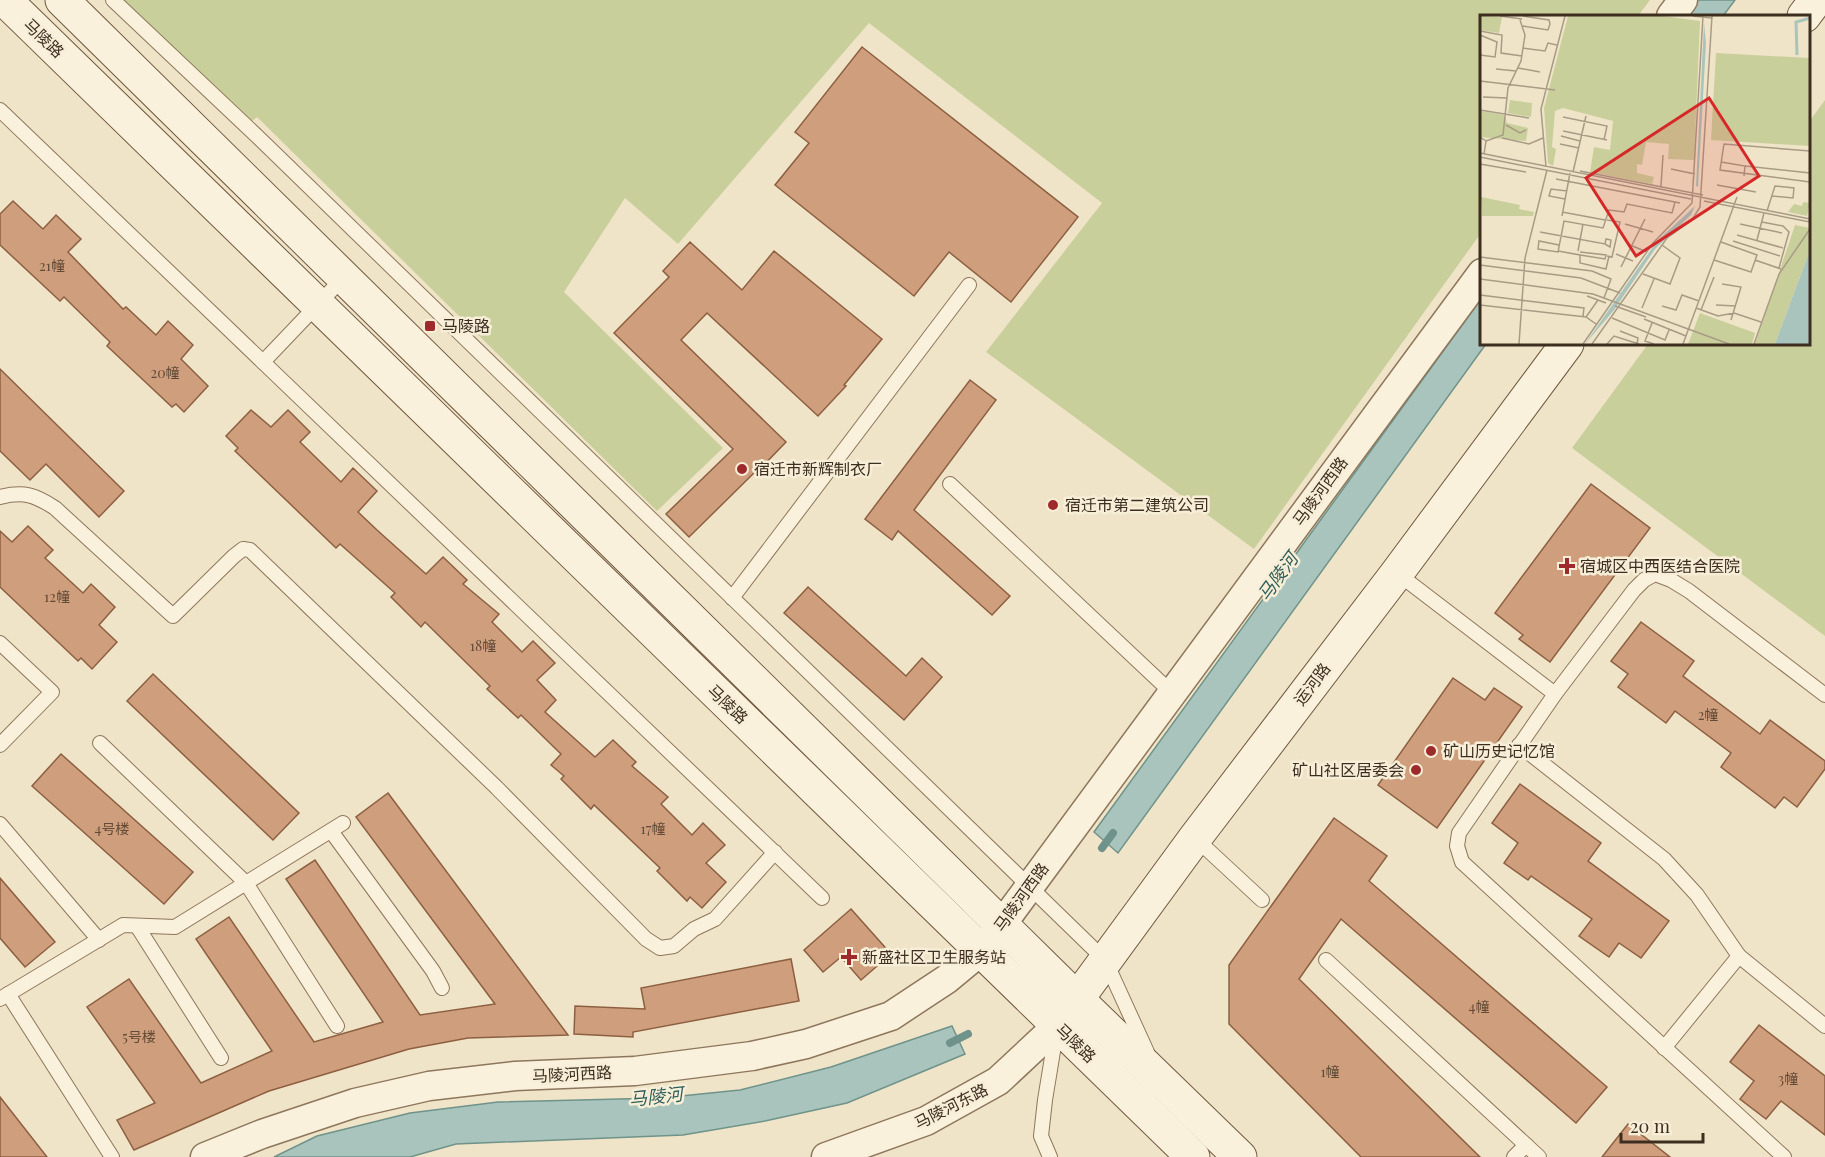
<svg xmlns="http://www.w3.org/2000/svg" width="1825" height="1157" font-family="'Playfair Display','Noto Sans SC',serif">
<style>
.green{fill:#c9cf9b}
.water{fill:#a9c4bc;stroke:#6f938a;stroke-width:1.5}
.lines{fill:none;stroke-linecap:round;stroke-linejoin:round}
.stream{stroke:#6f938a;stroke-width:8}
.building{fill:#cf9f7d;stroke:#8d5f41;stroke-width:1.5}
.lane-casing{stroke:#8d765c;stroke-width:16}
.street-casing{stroke:#8d765c;stroke-width:31}
.secondary-casing{stroke:#6f573f;stroke-width:35}
.lane{stroke:#faf1dc;stroke-width:14}
.street{stroke:#faf1dc;stroke-width:28}
.secondary{stroke:#faf1dc;stroke-width:33}
.poi-dot{fill:#9e2a2b;stroke:#f7eed8;stroke-width:2}
.labels{text-anchor:middle;stroke-width:5;stroke-linejoin:round;paint-order:stroke}
.number-label{font-size:14px;fill:#624a37}
.street-label{font-size:16px;fill:#3d2e20;stroke:#f7eed8}
.poi-label{font-size:16px;fill:#3d2e20;stroke:#f7eed8;text-anchor:start}
.water-label{font-size:18px;font-style:italic;fill:#2f5d5a;stroke:#f7eed8}
.inset-river{fill:none;stroke:#a9c4bc;stroke-width:3}
.inset-road{fill:none;stroke:#a89b85;stroke-width:1.5}
.view{fill:#d62828;fill-opacity:0.15;stroke:#d62828;stroke-width:3}
.inset-edge{fill:none;stroke:#3d2e20;stroke-width:3}
</style>
<rect width="100%" height="100%" fill="#f0e4c8"/>
<g class="green">
<polygon points="112,0 1650,0 1638,16 1482,16 1481,233 1254,549 986,352 1102,203 869,23 678,244 625,198 564,292 723,448 657,511 257,117 244,128"/>
<polygon points="1825,100 1825,636 1572,448 1648,344 1808,344 1809,122"/>
</g>
<g class="water">
<polygon points="1698,0 1735,0 1723,16 1686,16"/>
<polygon points="1481,299 1482,344 1486,344 1118,853 1094,832"/>
<polygon points="952,1026 965,1054 847,1103 765,1121 683,1135 456,1144 410,1157 274,1157 317,1136 410,1113 498,1102 661,1098 740,1090 831,1067"/>
</g>
<g class="lines">
<g class="stream">
<polyline points="1102,848 1113,833"/>
<polyline points="950,1043 968,1034"/>
</g>
</g>
<g class="building">
<polygon points="862,47 1078,217 1011,302 949,252 914,296 775,185 809,143 795,132"/>
<polygon points="13,201 43,229 56,215 81,239 68,252 123,309 126,307 156,335 168,321 193,345 181,359 208,386 184,412 176,404 172,407 107,346 110,342 64,297 60,301 0,245 0,214"/>
<polygon points="690,242 742,290 774,251 882,339 844,385 846,386 818,416 707,313 681,340 786,442 757,472 756,471 689,537 666,514 733,449 614,333 669,277 663,271"/>
<polygon points="0,369 124,491 99,517 46,464 30,480 0,451"/>
<polygon points="970,380 996,400 914,510 1010,596 992,615 898,531 892,540 865,519"/>
<polygon points="251,410 271,427 288,410 310,432 300,442 341,482 353,468 377,491 358,512 377,530 426,574 443,557 467,580 463,584 499,614 492,622 522,652 533,641 555,663 537,680 556,700 545,712 595,757 613,740 636,762 632,766 668,797 661,804 692,835 703,823 725,845 706,863 726,882 702,908 690,897 687,901 657,871 660,868 594,805 591,809 561,779 564,776 551,765 561,754 521,715 518,718 487,689 490,686 425,622 421,627 391,597 395,593 340,544 336,548 235,451 238,448 226,436"/>
<polygon points="1591,484 1650,528 1550,662 1519,639 1523,635 1495,613"/>
<polygon points="28,526 53,550 45,558 83,593 91,584 115,607 99,625 117,642 92,669 81,658 78,661 0,587 0,531 12,542"/>
<polygon points="808,587 906,676 922,658 942,677 904,720 784,613"/>
<polygon points="1641,622 1694,661 1683,676 1760,734 1770,720 1825,761 1825,769 1797,807 1784,797 1775,808 1721,767 1731,753 1675,711 1666,723 1618,687 1628,674 1611,661"/>
<polygon points="153,674 299,813 273,840 127,701"/>
<polygon points="1453,678 1485,700 1494,688 1522,707 1437,828 1378,785"/>
<polygon points="61,754 193,872 164,904 32,786"/>
<polygon points="1520,784 1601,843 1588,861 1669,921 1641,958 1619,943 1609,957 1579,936 1592,919 1531,876 1528,880 1504,863 1518,843 1492,823"/>
<polygon points="388,793 568,1035 468,1038 409,1049 269,1091 134,1150 117,1120 155,1103 87,1007 129,979 201,1083 272,1051 196,939 229,917 314,1042 383,1022 286,879 315,860 420,1015 495,1004 356,817"/>
<polygon points="1334,818 1387,856 1369,881 1607,1087 1576,1123 1341,919 1299,979 1480,1157 1361,1157 1229,1024 1229,965"/>
<polygon points="0,878 55,942 25,967 0,938"/>
<polygon points="851,909 891,954 861,980 841,957 823,972 804,950"/>
<polygon points="791,959 799,1001 633,1032 633,1037 574,1034 575,1006 645,1009 641,988"/>
<polygon points="1759,1025 1825,1076 1825,1135 1781,1101 1766,1119 1740,1099 1754,1081 1730,1062"/>
<polygon points="0,1097 47,1157 0,1157"/>
<polygon points="1628,1124 1670,1157 1602,1157"/>
</g>
<g class="lines">
<defs>
<g id="lane">
<polyline points="113,0 260,139 1105,960 1147,1052"/>
<polyline points="0,110 822,898"/>
<polyline points="263,362 344,277"/>
<polyline points="950,484 1172,693"/>
<path d="M0 497C24 491 35 495 55 508L173 616 234 556 243 549 250 550 497 788 646 939 660 948 674 946 694 929 715 919 775 852"/>
<polyline points="1397,573 1555,694"/>
<polyline points="732,598 969,285"/>
<polyline points="0,643 52,692 0,745"/>
<polyline points="100,743 246,883 337,1026"/>
<polyline points="1519,745 1664,859 1697,895 1739,956 1664,1048"/>
<polyline points="0,824 99,940"/>
<polyline points="331,831 433,971 442,988"/>
<polyline points="1195,838 1262,900"/>
<polyline points="137,926 221,1058"/>
<polyline points="1739,956 1825,1026"/>
<polyline points="1326,960 1539,1157"/>
<polyline points="8,994 112,1157"/>
<polyline points="0,999 123,925 175,927 343,823"/>
<polyline points="1050,1157 1041,1136 1045,1100 1056,1033"/>
<polyline points="1514,1157 1526,1145"/>
<polyline points="1784,1157 1462,862 1457,846 1459,833 1555,694 1634,590 1644,580 1655,574 1671,580 1689,591 1825,695"/>
</g>
<g id="street">
<polyline points="1671,16 1683,0"/>
<polyline points="205,1157 262,1134 355,1103 429,1086 515,1076 635,1071 752,1056 806,1044 891,1016 947,979 982,950 1002,924 1482,273"/>
<polyline points="826,1157 926,1121 998,1081 1058,1025"/>
</g>
<g id="secondary">
<polyline points="5,0 1193,1157"/>
<polyline points="62,0 1078,1000 1240,1157"/>
<polyline points="1804,16 1816,0"/>
<polyline points="1064,1017 1195,838 1397,573 1567,344"/>
</g>
</defs>
<use href="#lane" class="lane-casing"/>
<use href="#street" class="street-casing"/>
<use href="#secondary" class="secondary-casing"/>
<use href="#lane" class="lane"/>
<use href="#street" class="street"/>
<use href="#secondary" class="secondary"/>
</g>
<g class="poi-dot">
<rect x="424" y="320" width="12" height="12" rx="3"/>
<circle cx="742" cy="469" r="6"/>
<circle cx="1053" cy="505" r="6"/>
<path d="M1564 557h6v6h6v6h-6v6h-6v-6h-6v-6h6z"/>
<circle cx="1431" cy="751" r="6"/>
<circle cx="1416" cy="770" r="6"/>
<path d="M846 948h6v6h6v6h-6v6h-6v-6h-6v-6h6z"/>
</g>
<g class="labels">
<g class="number-label">
<text x="52" y="271">21幢</text>
<text x="165" y="378">20幢</text>
<text x="57" y="602">12幢</text>
<text x="483" y="651">18幢</text>
<text x="1708" y="720">2幢</text>
<text x="112" y="834">4号楼</text>
<text x="653" y="834">17幢</text>
<text x="1479" y="1012">4幢</text>
<text x="139" y="1042">5号楼</text>
<text x="1330" y="1077">1幢</text>
<text x="1788" y="1084">3幢</text>
</g>
<g class="street-label">
<text transform="translate(44 38) rotate(44)" y="6">马陵路</text>
<text transform="translate(1320 491) rotate(-54)" y="6">马陵河西路</text>
<text transform="translate(1312 684) rotate(-53)" y="6">运河路</text>
<text transform="translate(728 704) rotate(44)" y="6">马陵路</text>
<text transform="translate(1021 897) rotate(-54)" y="6">马陵河西路</text>
<text transform="translate(1076 1043) rotate(44)" y="6">马陵路</text>
<text transform="translate(572 1074) rotate(-3)" y="6">马陵河西路</text>
<text transform="translate(951 1106) rotate(-27)" y="6">马陵河东路</text>
</g>
<g class="poi-label">
<text x="442" y="332">马陵路</text>
<text x="754" y="475">宿迁市新辉制衣厂</text>
<text x="1065" y="511">宿迁市第二建筑公司</text>
<text x="1580" y="572">宿城区中西医结合医院</text>
<text x="1443" y="757">矿山历史记忆馆</text>
<text x="1404" y="776" text-anchor="end">矿山社区居委会</text>
<text x="862" y="963">新盛社区卫生服务站</text>
</g>
<g class="water-label">
<text transform="translate(1278 577) rotate(-54)" y="6">马陵河</text>
<text transform="translate(656 1097) rotate(-6)" y="6">马陵河</text>
</g>
</g>
<g transform="translate(1480 15)">
<rect width="330" height="330" fill="#f0e4c8"/>
<path d="M0 1 22 2 19 18 0 15ZM88 1H184L220 6 214 145 188 144 189 129 166 127 162 150 157 149V158L174 162 172 169 110 157 114 132 130 135 133 106 83 93 75 96 72 132 76 134 73 151 68 148 64 93ZM236 38 330 43V131L231 125ZM30 85 52 88 51 102 28 98ZM0 96 24 100 27 108 48 113 46 126 0 122ZM1 182 40 190 39 194 54 197 53 201H2ZM323 187 330 188 327 201 308 197 314 189 322 191ZM315 210 330 213V235L295 329H275ZM220 298 275 318 272 329H208Z" fill="#c9cf9b"/>
<path d="M224 8 226 28 218 172 216 171ZM215 191 211 200 175 234 134 295 105 329 177 226ZM330 228V329H295L330 235Z" fill="#a9c4bc"/>
<path class="inset-river" d="M317 40 316 7 330 3"/>
<path class="inset-road" d="M20 1 42 4M213 1 232 3M43 11 68 15 70 9 69 5 43 1M0 16 22 20 21 38 42 41M0 20 17 27 15 42 0 40M43 33 65 36 68 28 77 30M38 53 60 57M16 54 36 56M0 66 75 75M3 82 27 83M0 95 49 103M83 102 127 111 124 125M26 110 40 118 46 115M83 116 127 125M81 121 100 126M0 122 6 126 4 139M22 123 49 129 63 123M6 126 23 120 28 73 41 46 45 20 40 5M80 129 99 133M330 136 244 129 240 155 330 167M0 138 330 204M0 142 211 184M241 147 265 151 264 161M0 149 46 157M265 151 330 158M66 152 61 94 85 1M191 154 215 159M100 156 223 180M93 157 106 101M76 164 200 188M237 170 276 177M181 171 183 140M85 184 69 181 71 174 87 176M224 186 330 207M287 196 295 171 314 173 313 183 292 181M82 197 125 205M82 201 90 158M282 207 303 211 309 217 299 253M145 209 173 217M260 209 302 218M60 217 125 229 126 224 131 225 130 232 125 229M257 220 303 233M277 225 284 198M253 226 300 241M79 230 59 226 58 234 78 237 84 206 123 213 129 195 144 197 147 189 192 198 195 187M150 230 167 237M78 236 100 240V248L126 254 129 241M98 236 103 209M100 237 126 240 125 244 100 240M136 239 153 246M127 241 132 242 140 207 127 205M0 242 112 256 131 264 124 283M234 245 271 257 277 240 241 227M275 245 301 254M0 250 101 263 140 278M141 252 165 204M163 259 190 269 200 243 182 230M0 264 113 279 249 329M242 269 261 272 251 305M0 280 104 293 103 301M107 281 126 288M0 290 106 302 116 309M236 290 256 291M135 291 166 302M182 291 196 295 202 280 219 286M162 293 174 264M216 293 238 301 254 298 281 307M221 295 234 262M106 302 118 285M132 303 185 325 189 315M164 304 206 321M172 308 165 326 174 329M140 316 158 323 157 329M39 329 45 243 67 155M103 329 173 228 212 188 223 1M112 329 187 223 212 205 220 192 232 1M127 329 134 321 159 329M203 329 257 182M274 329 299 259 330 214"/>
<path class="view" d="M229 83 279 161 156 241 106 163Z"/>
<rect width="330" height="330" class="inset-edge"/>
</g>
<path d="M1621 1133v9h82v-9" fill="none" stroke="#3d2e20" stroke-width="3"/>
<text x="1630" y="1133" font-size="18" fill="#3d2e20" stroke="#f7eed8" stroke-width="4.5" paint-order="stroke">20 m</text>
</svg>
